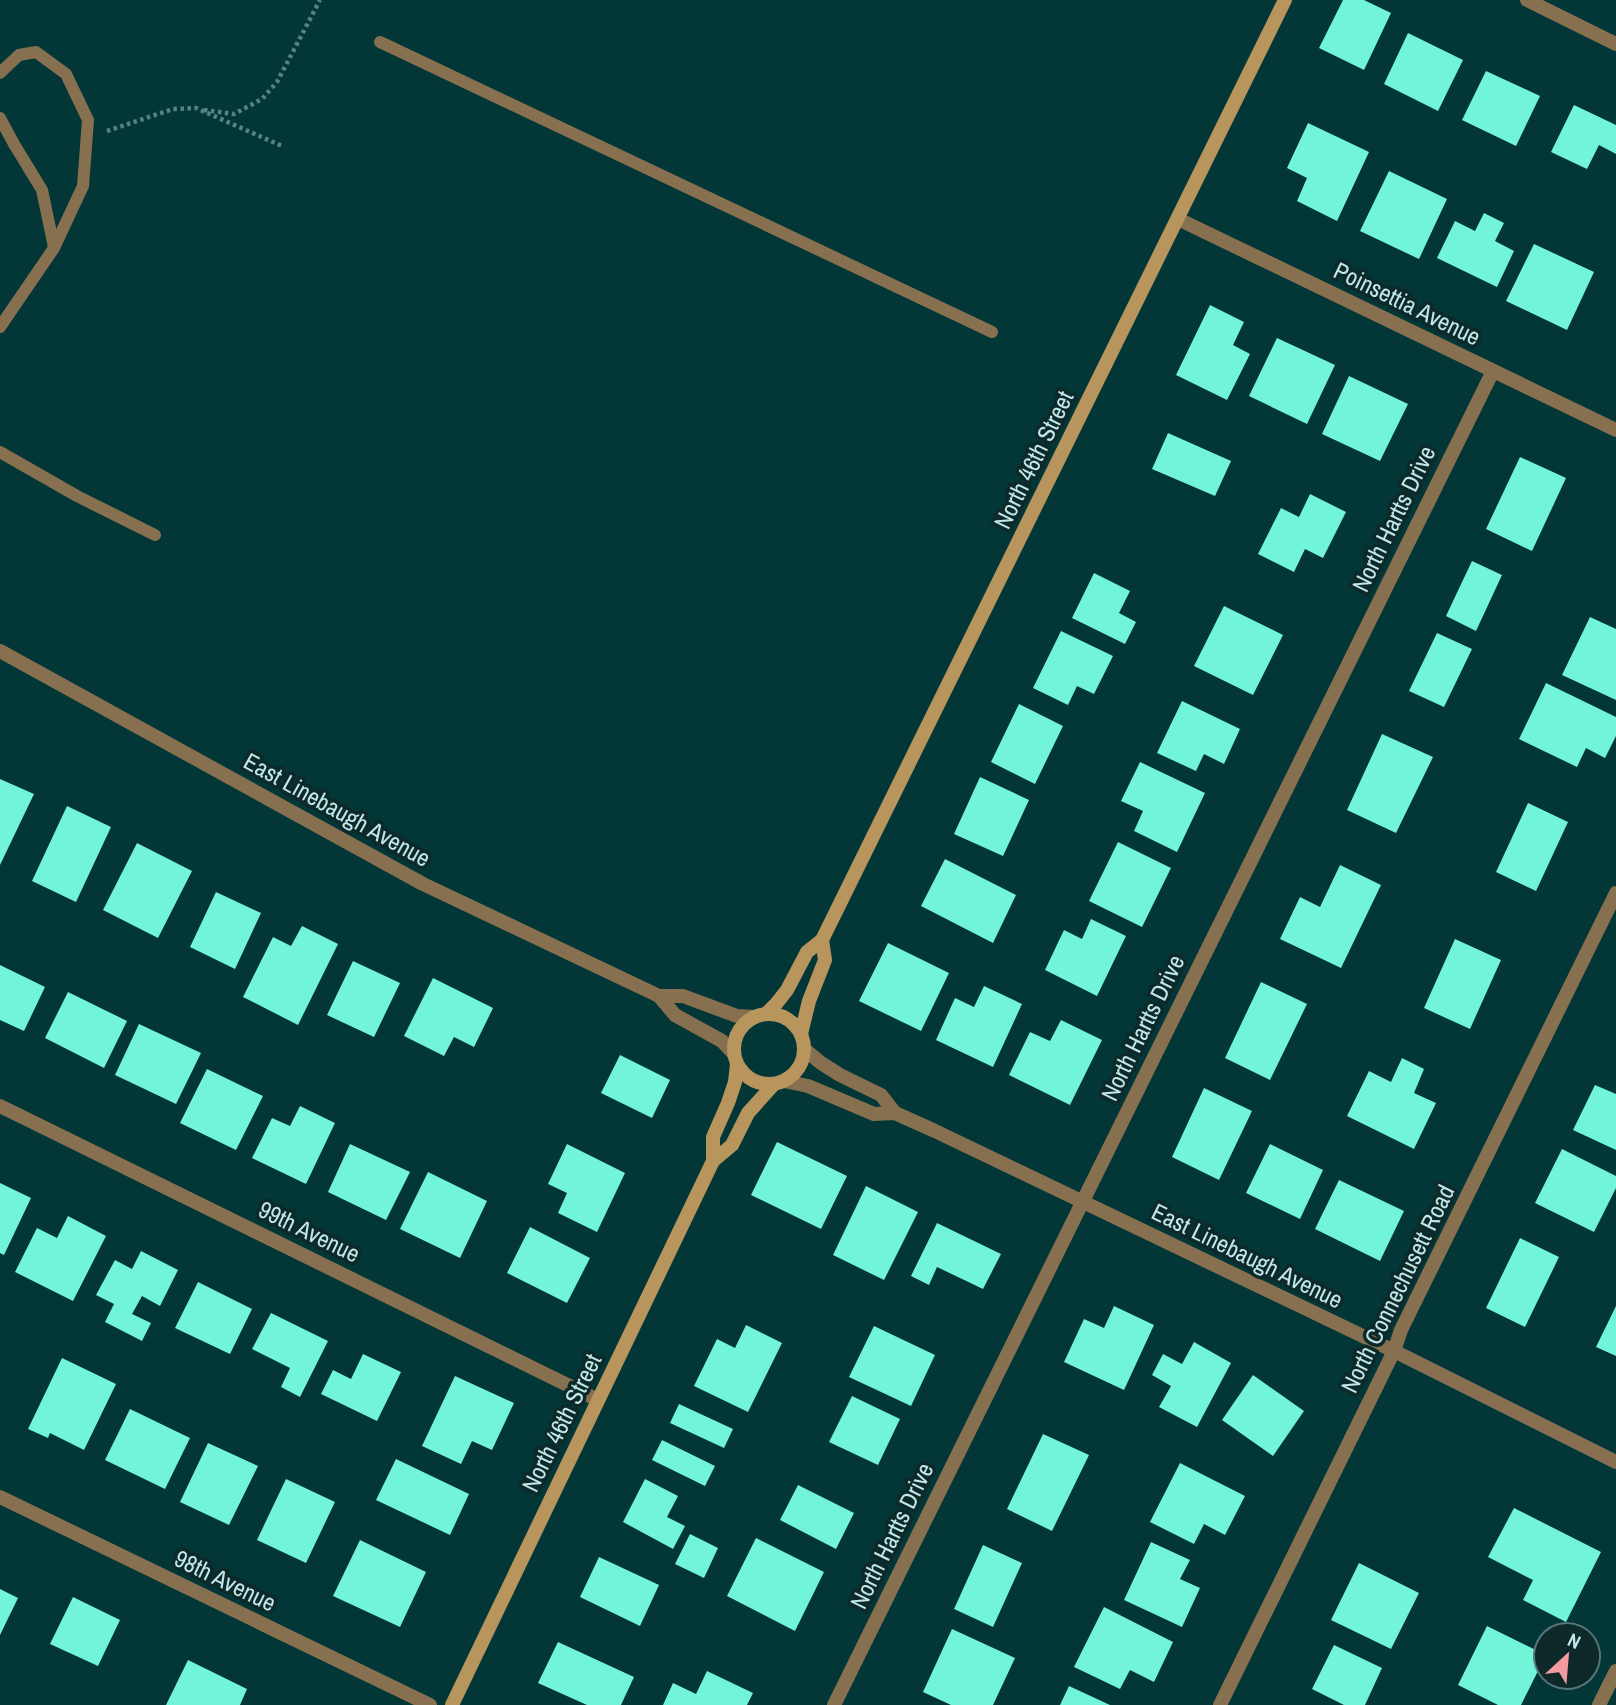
<svg xmlns="http://www.w3.org/2000/svg" width="1616" height="1705" font-family="'Archivo Narrow',sans-serif">
<style>
.building{fill:#71f4d7}
.lines{fill:none;stroke-linecap:round;stroke-linejoin:round}
.path{stroke:#558383;stroke-width:4.5;stroke-dasharray:3.5 3.5;stroke-linecap:butt}
.lane{stroke:#87704f;stroke-width:12}
.street{stroke:#87704f;stroke-width:14}
.secondary{stroke:#b9955e;stroke-width:14}
.labels{text-anchor:middle;stroke-width:7;stroke-linejoin:round;paint-order:stroke}
.street-label{font-size:24px;fill:#c0e8e8;stroke:#0e292a}
</style>
<rect width="100%" height="100%" fill="#033636"/>
<g class="building">
<polygon points="1343,0 1364,0 1391,13 1364,70 1319,48"/>
<polygon points="1408,33 1463,60 1438,111 1384,84"/>
<polygon points="1486,71 1540,96 1516,146 1462,120"/>
<polygon points="1574,105 1616,125 1616,154 1599,145 1587,169 1551,152"/>
<polygon points="1308,123 1369,152 1337,221 1297,201 1307,178 1287,168"/>
<polygon points="1389,171 1447,199 1419,259 1360,231"/>
<polygon points="1484,213 1504,223 1495,241 1514,251 1497,287 1437,258 1455,221 1475,231"/>
<polygon points="1534,244 1594,272 1567,330 1506,301"/>
<polygon points="1210,305 1244,322 1233,345 1250,354 1227,400 1176,375"/>
<polygon points="1277,338 1335,365 1307,424 1249,396"/>
<polygon points="1349,376 1408,404 1380,461 1322,434"/>
<polygon points="1168,433 1231,461 1215,496 1152,469"/>
<polygon points="1520,457 1566,478 1532,551 1486,529"/>
<polygon points="1310,494 1346,512 1323,558 1305,549 1294,572 1258,554 1281,508 1299,517"/>
<polygon points="1472,561 1502,575 1476,631 1446,616"/>
<polygon points="1094,573 1130,591 1119,613 1136,622 1125,644 1072,618"/>
<polygon points="1224,606 1283,635 1253,695 1194,666"/>
<polygon points="1590,617 1616,629 1616,700 1562,675"/>
<polygon points="1061,631 1113,656 1094,694 1077,686 1068,705 1033,688"/>
<polygon points="1437,633 1472,649 1444,707 1409,691"/>
<polygon points="1546,683 1616,717 1616,736 1605,758 1586,748 1577,767 1519,739"/>
<polygon points="1182,701 1240,729 1224,764 1204,754 1196,771 1157,753"/>
<polygon points="1019,704 1063,726 1035,784 991,762"/>
<polygon points="1382,734 1433,757 1396,833 1347,810"/>
<polygon points="1140,762 1205,793 1177,852 1134,831 1143,811 1121,801"/>
<polygon points="980,777 1029,800 1003,856 954,834"/>
<polygon points="0,779 34,794 0,865"/>
<polygon points="1528,803 1568,822 1536,891 1496,872"/>
<polygon points="67,806 111,827 76,902 32,881"/>
<polygon points="1118,842 1171,868 1142,927 1089,901"/>
<polygon points="137,843 192,871 158,938 103,910"/>
<polygon points="945,859 1016,895 993,943 921,906"/>
<polygon points="1340,865 1381,885 1341,968 1280,939 1300,897 1320,907"/>
<polygon points="216,892 261,913 235,969 190,947"/>
<polygon points="1091,919 1126,936 1097,996 1045,970 1064,930 1082,939"/>
<polygon points="302,926 338,944 298,1025 243,997 273,937 291,946"/>
<polygon points="1455,939 1501,960 1470,1029 1424,1008"/>
<polygon points="888,943 949,973 921,1031 859,1001"/>
<polygon points="353,961 400,983 374,1037 327,1015"/>
<polygon points="0,965 45,987 24,1031 0,1020"/>
<polygon points="433,978 493,1008 474,1047 454,1037 444,1056 404,1036"/>
<polygon points="1261,982 1307,1004 1270,1080 1225,1058"/>
<polygon points="984,986 1022,1004 993,1067 936,1040 955,998 974,1007"/>
<polygon points="68,992 127,1021 104,1068 45,1038"/>
<polygon points="1061,1020 1102,1040 1070,1105 1009,1075 1030,1032 1050,1041"/>
<polygon points="139,1024 201,1053 176,1104 115,1075"/>
<polygon points="620,1055 670,1080 652,1118 601,1093"/>
<polygon points="1402,1058 1424,1069 1414,1093 1436,1103 1414,1149 1347,1116 1369,1071 1391,1082"/>
<polygon points="207,1069 263,1096 236,1150 180,1123"/>
<polygon points="1595,1085 1616,1094 1616,1150 1573,1130"/>
<polygon points="1204,1088 1252,1111 1219,1180 1172,1157"/>
<polygon points="300,1106 335,1123 306,1184 252,1158 272,1118 290,1126"/>
<polygon points="777,1142 847,1176 821,1229 751,1195"/>
<polygon points="350,1144 410,1172 386,1220 328,1192"/>
<polygon points="567,1144 625,1173 597,1232 558,1213 567,1193 548,1184"/>
<polygon points="1270,1144 1323,1170 1300,1219 1246,1193"/>
<polygon points="1562,1149 1616,1176 1616,1188 1594,1232 1535,1203"/>
<polygon points="428,1172 487,1201 460,1258 400,1229"/>
<polygon points="1339,1180 1404,1211 1380,1261 1315,1229"/>
<polygon points="0,1183 31,1198 4,1255 0,1253"/>
<polygon points="866,1186 918,1212 884,1280 833,1255"/>
<polygon points="68,1216 106,1236 73,1301 15,1272 37,1228 57,1238"/>
<polygon points="937,1223 1001,1254 983,1289 937,1267 929,1285 911,1276"/>
<polygon points="530,1227 590,1258 567,1303 507,1273"/>
<polygon points="1520,1238 1559,1257 1525,1327 1486,1308"/>
<polygon points="141,1251 178,1270 160,1306 142,1296 132,1314 151,1323 142,1341 105,1322 114,1304 96,1295 115,1260 132,1269"/>
<polygon points="198,1282 252,1309 230,1354 175,1328"/>
<polygon points="1114,1306 1154,1325 1124,1390 1064,1362 1084,1319 1104,1328"/>
<polygon points="1616,1306 1616,1356 1596,1347"/>
<polygon points="271,1313 328,1341 300,1397 281,1387 290,1368 252,1349"/>
<polygon points="746,1325 782,1343 748,1412 694,1386 717,1339 735,1348"/>
<polygon points="874,1326 935,1355 911,1406 849,1377"/>
<polygon points="1194,1342 1231,1363 1197,1427 1159,1407 1171,1386 1152,1375 1163,1354 1182,1364"/>
<polygon points="363,1354 401,1372 377,1421 321,1394 333,1370 351,1379"/>
<polygon points="62,1358 116,1384 84,1450 50,1433 48,1438 28,1429"/>
<polygon points="1253,1375 1304,1411 1273,1456 1222,1420"/>
<polygon points="455,1376 514,1403 492,1450 472,1441 461,1464 422,1446"/>
<polygon points="852,1396 900,1419 878,1465 829,1442"/>
<polygon points="679,1404 733,1429 724,1448 670,1423"/>
<polygon points="130,1409 190,1438 165,1489 105,1460"/>
<polygon points="1043,1434 1089,1455 1052,1531 1007,1509"/>
<polygon points="662,1440 715,1466 705,1486 652,1460"/>
<polygon points="208,1443 258,1466 229,1525 180,1502"/>
<polygon points="396,1459 469,1494 450,1535 376,1500"/>
<polygon points="1180,1463 1245,1496 1225,1535 1204,1524 1194,1544 1150,1522"/>
<polygon points="286,1479 335,1502 306,1563 257,1540"/>
<polygon points="645,1479 678,1496 667,1517 685,1526 673,1549 623,1522"/>
<polygon points="798,1485 854,1513 836,1549 780,1520"/>
<polygon points="1514,1508 1601,1552 1566,1622 1523,1600 1533,1580 1488,1557"/>
<polygon points="690,1534 718,1548 704,1578 675,1564"/>
<polygon points="756,1538 824,1572 795,1631 727,1596"/>
<polygon points="360,1540 426,1572 400,1627 333,1596"/>
<polygon points="1151,1542 1190,1560 1180,1579 1200,1588 1182,1627 1124,1600"/>
<polygon points="983,1545 1022,1563 993,1627 954,1609"/>
<polygon points="599,1557 659,1585 640,1626 580,1597"/>
<polygon points="1359,1563 1419,1593 1391,1649 1331,1620"/>
<polygon points="0,1589 18,1598 0,1635"/>
<polygon points="73,1597 120,1620 98,1666 50,1644"/>
<polygon points="1104,1607 1173,1642 1154,1682 1130,1670 1120,1689 1074,1667"/>
<polygon points="1487,1626 1546,1655 1521,1705 1498,1705 1458,1685"/>
<polygon points="952,1629 1015,1658 993,1705 951,1705 923,1692"/>
<polygon points="558,1642 634,1677 621,1705 587,1705 538,1683"/>
<polygon points="1334,1645 1382,1668 1365,1705 1344,1705 1312,1689"/>
<polygon points="188,1660 247,1689 240,1705 166,1705"/>
<polygon points="707,1671 753,1693 747,1705 663,1705 673,1683 696,1694"/>
<polygon points="1069,1686 1110,1705 1060,1705"/>
</g>
<g class="lines">
<g class="path">
<polyline points="204,110 234,114 262,99 277,82 320,0"/>
<polyline points="107,131 173,109 196,108 282,146"/>
</g>
<g class="lane">
<polyline points="380,42 992,332"/>
<polyline points="0,73 19,55 36,52 66,74 88,120 83,186 54,248 0,327"/>
<polyline points="0,118 14,144 42,190 54,247"/>
<polyline points="0,452 77,496 155,535"/>
</g>
<g class="street">
<polyline points="1527,0 1616,44"/>
<polyline points="1178,219 1616,430"/>
<polyline points="0,651 423,884 659,996 675,1015 722,1041 734,1054"/>
<polyline points="659,996 683,996 737,1016 754,1017"/>
<polyline points="804,1049 821,1063 840,1075 881,1095 895,1113"/>
<polyline points="784,1081 808,1086 874,1114 895,1113 935,1131 1394,1351 1616,1462"/>
<polyline points="0,1106 598,1400"/>
<polyline points="0,1497 430,1705"/>
<polyline points="834,1705 1493,371"/>
<polyline points="1220,1705 1394,1351 1401,1330 1616,893"/>
<polyline points="1599,1705 1616,1671"/>
</g>
<g class="secondary">
<polyline points="766,1014 776,1004 787,990 807,952 822,940 1285,0"/>
<circle cx="769" cy="1049" r="35"/>
<polyline points="801,1034 809,1001 825,960 822,940"/>
<polyline points="713,1161 713,1137 728,1103 735,1082 737,1064"/>
<polyline points="452,1705 713,1161 732,1145 748,1113 774,1084"/>
</g>
</g>
<g class="labels">
<g class="street-label">
<text transform="translate(1407 304) rotate(26)" y="8">Poinsettia Avenue</text>
<text transform="translate(1034 460) rotate(-64)" y="8">North 46th Street</text>
<text transform="translate(1394 519) rotate(-64)" y="8">North Hartts Drive</text>
<text transform="translate(337 810) rotate(29)" y="8">East Linebaugh Avenue</text>
<text transform="translate(1143 1028) rotate(-64)" y="8">North Hartts Drive</text>
<text transform="translate(309 1232) rotate(26)" y="8">99th Avenue</text>
<text transform="translate(1247 1256) rotate(26)" y="8">East Linebaugh Avenue</text>
<text transform="translate(1398 1289) rotate(-64)" y="8">North Connechusett Road</text>
<text transform="translate(562 1423) rotate(-64)" y="8">North 46th Street</text>
<text transform="translate(892 1536) rotate(-64)" y="8">North Hartts Drive</text>
<text transform="translate(225 1581) rotate(26)" y="8">98th Avenue</text>
</g>
</g>
<g transform="translate(1567 1656) rotate(26)"><circle r="33" fill="#0e292a" stroke="#557576" stroke-width="2"/>
<path d="M0-5L12 26L0 18L-12 26Z" fill="#f49b9f"/>
<text y="-10" font-size="19" font-weight="bold" text-anchor="middle" fill="#c0e8e8">N</text>
</g>
</svg>
